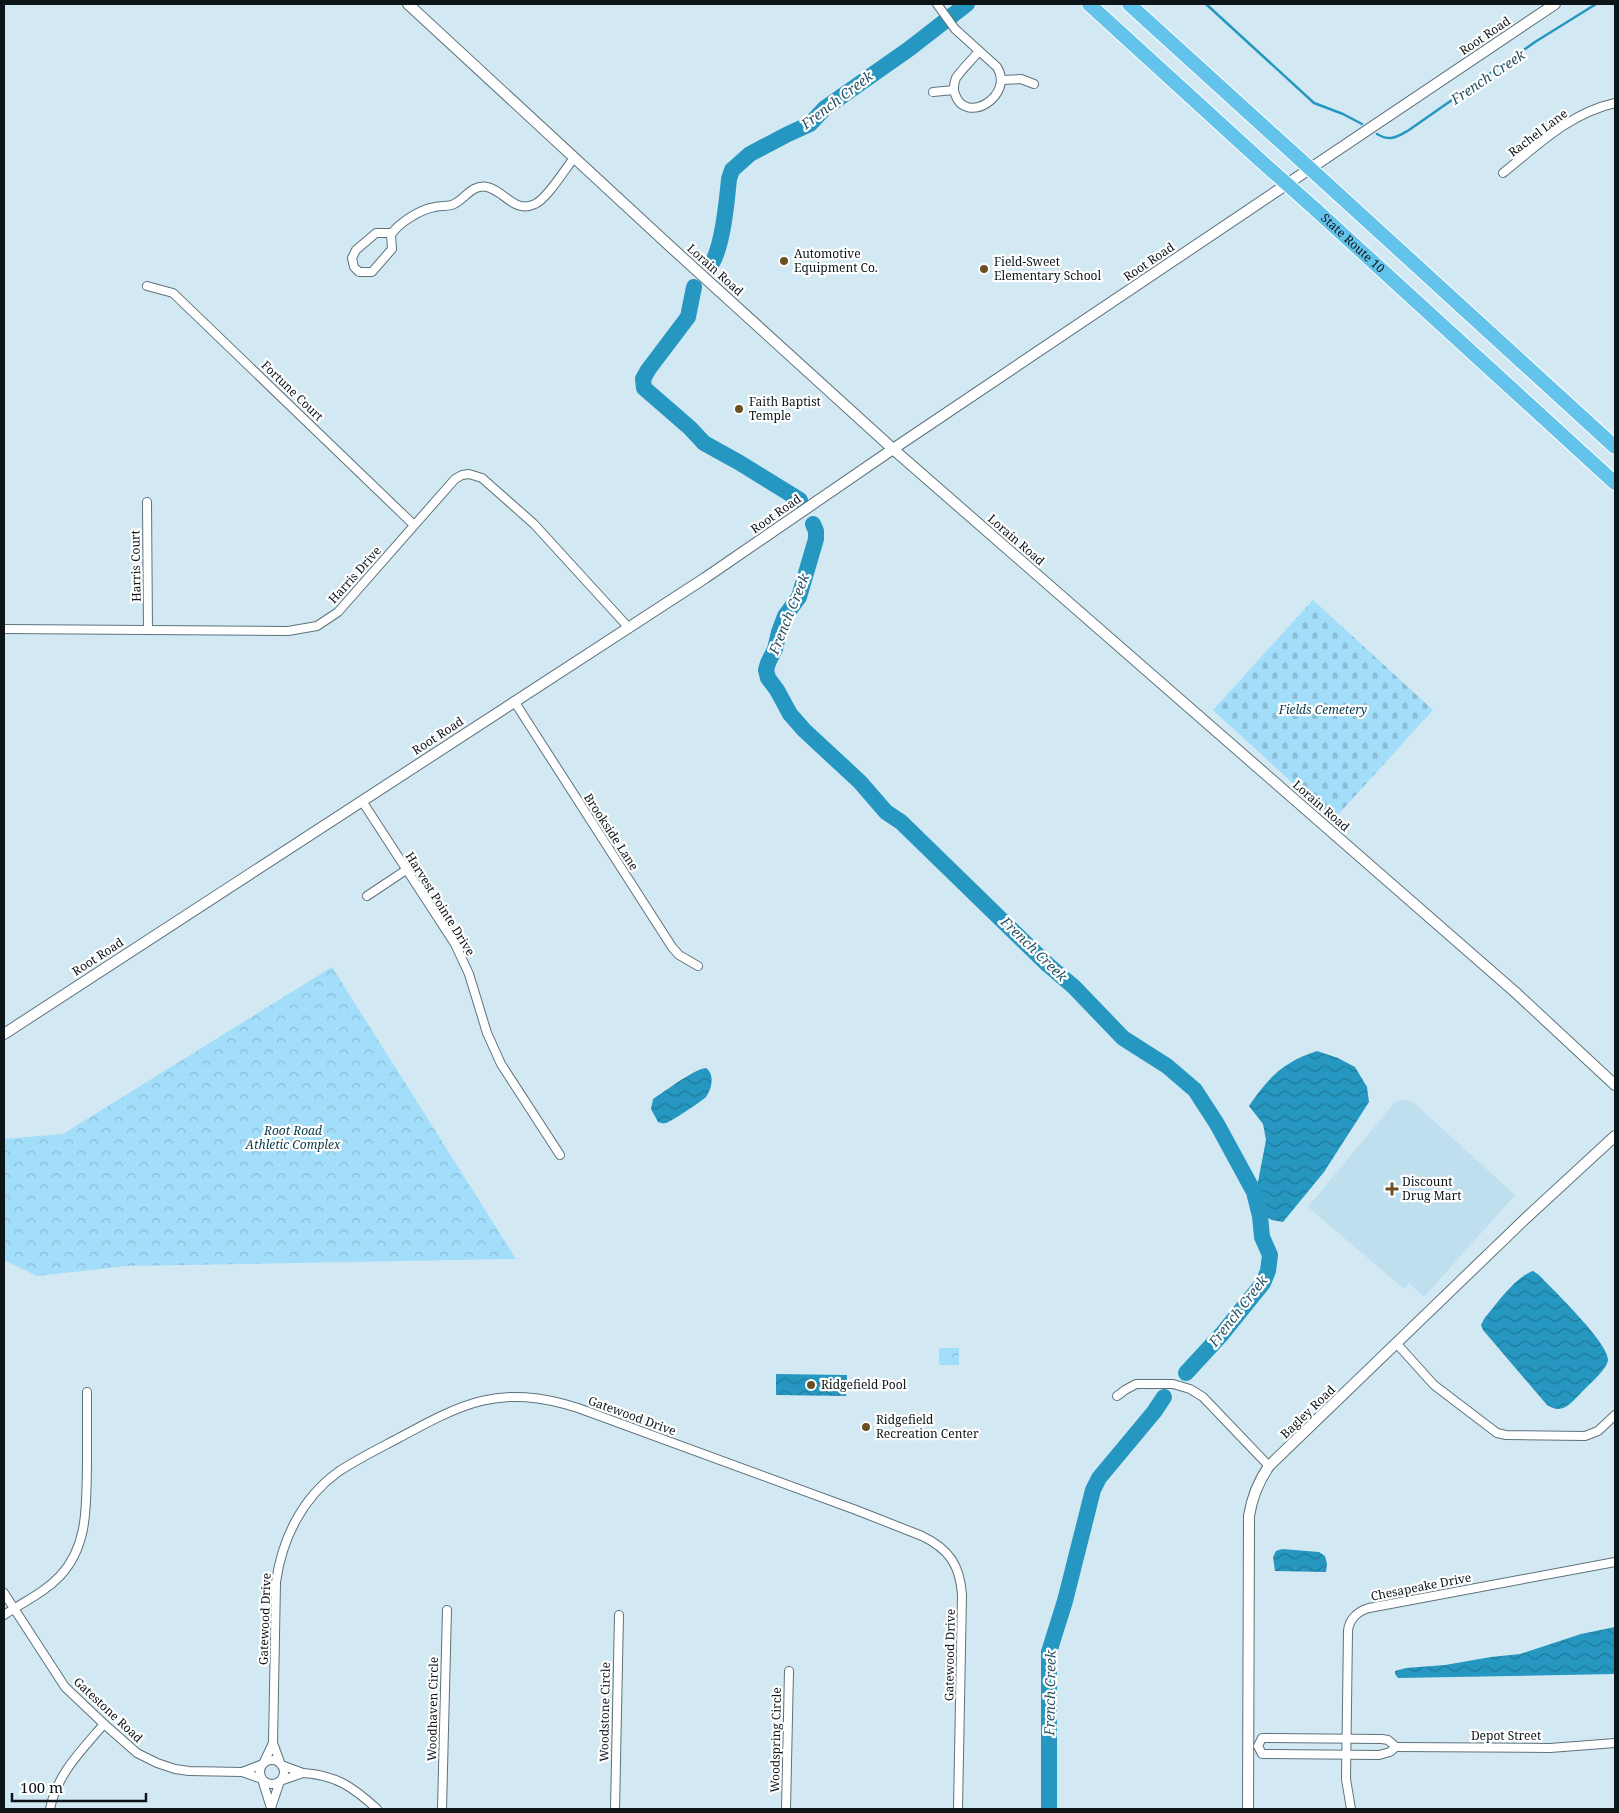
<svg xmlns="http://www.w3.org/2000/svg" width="1619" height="1813" font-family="'Noto Serif',serif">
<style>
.built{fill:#c0dfee}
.cemetery{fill:url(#cemetery-stones)}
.park{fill:url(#park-crowns)}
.water{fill:url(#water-waves)}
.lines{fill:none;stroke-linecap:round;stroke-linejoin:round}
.stream{stroke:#2697c0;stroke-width:2.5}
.river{stroke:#2697c0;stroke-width:16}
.minor-casing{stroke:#5e727c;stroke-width:10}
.tertiary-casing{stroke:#5e727c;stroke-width:12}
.motorway-casing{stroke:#fff;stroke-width:16}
.minor{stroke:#fff;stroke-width:8}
.tertiary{stroke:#fff;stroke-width:10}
.motorway{stroke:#64c3eb;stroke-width:14}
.motorway-bridge-casing{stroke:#fff;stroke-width:16;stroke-linecap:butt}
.motorway-bridge{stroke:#64c3eb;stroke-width:14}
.poi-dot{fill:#6c5023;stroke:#fff;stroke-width:2}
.labels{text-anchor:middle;stroke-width:4.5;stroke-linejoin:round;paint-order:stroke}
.street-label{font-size:12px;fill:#0d1519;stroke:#fff}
.poi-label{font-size:12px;fill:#0d1519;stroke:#fff;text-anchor:start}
.park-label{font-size:12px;font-style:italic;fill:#083849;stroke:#fff}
.water-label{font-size:14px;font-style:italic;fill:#285466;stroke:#fff}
</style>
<defs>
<pattern id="cemetery-stones" width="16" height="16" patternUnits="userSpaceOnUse" patternTransform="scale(1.25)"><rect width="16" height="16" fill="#a2ddf9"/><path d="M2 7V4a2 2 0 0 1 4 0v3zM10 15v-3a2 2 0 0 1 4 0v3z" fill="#8abdd5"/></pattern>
<pattern id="park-crowns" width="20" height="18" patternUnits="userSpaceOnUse" patternTransform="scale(1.25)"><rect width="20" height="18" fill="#a2ddf9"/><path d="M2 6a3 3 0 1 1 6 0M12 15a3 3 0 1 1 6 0" fill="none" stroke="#8abdd5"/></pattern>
<pattern id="water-waves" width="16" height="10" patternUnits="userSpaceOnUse" patternTransform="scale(1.25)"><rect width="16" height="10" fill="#2697c0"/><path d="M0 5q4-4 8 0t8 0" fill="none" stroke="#1f7a9b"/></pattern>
</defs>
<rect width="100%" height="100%" fill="#d2e9f4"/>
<polygon class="built" points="1404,1099 1413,1102 1515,1195 1424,1297 1409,1283 1404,1289 1308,1207 1395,1102"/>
<polygon class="cemetery" points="1313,600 1433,710 1333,820 1213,710"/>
<g class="park">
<polygon points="332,967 516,1259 126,1266 37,1276 4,1260 4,1139 63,1134"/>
<rect x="939" y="1348" width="20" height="17"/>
</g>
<g class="water">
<path d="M1317 1051 1338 1058 1355 1067 1367 1087 1369 1102 1324 1172 1283 1222 1272 1220 1263 1215 1257 1187 1266 1140 1263 1124 1249 1106C1269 1077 1283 1062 1317 1051Z"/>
<path d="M706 1068C715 1074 712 1089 706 1097 702 1101 672 1121 666 1123 662 1124 662 1123 658 1122L651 1109 653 1099C664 1092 694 1069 706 1068Z"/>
<path d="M1533 1271 1539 1275C1552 1289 1609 1343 1608 1360 1607 1370 1586 1387 1579 1395 1568 1406 1562 1414 1547 1405L1483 1330 1481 1325 1484 1319C1496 1305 1515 1277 1533 1271Z"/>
<polygon points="776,1374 847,1375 846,1396 776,1395"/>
<polygon points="1282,1549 1319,1552 1325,1556 1327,1564 1326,1572 1275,1571 1273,1557 1276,1551"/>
<polygon points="1615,1627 1615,1674 1398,1678 1395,1674 1395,1671 1406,1668 1445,1665 1491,1657 1520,1654 1581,1634"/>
</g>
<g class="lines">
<g class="stream">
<polyline points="1206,4 1314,103 1343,114 1362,124"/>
<path d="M1377 134C1390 142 1397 137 1409 130L1535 42 1596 4"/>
</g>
<g class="river">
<path d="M712 263C723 245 727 200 729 179L732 170 750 154 788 134 810 124 825 108 909 49 967 4"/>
<polyline points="694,287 688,317 648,370 643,379 644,388 690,428 704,443 740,463 800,500"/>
<polyline points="813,524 816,531 816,539 799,597 785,616 779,632 775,649 768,663 766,670 768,678 777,690 790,714 804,730 860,782 886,812 901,822 1047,964 1074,987 1123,1038 1167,1066 1195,1090 1217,1124 1254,1192 1260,1216 1262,1237 1270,1255 1268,1271 1263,1283 1222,1334 1186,1373"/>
<polyline points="1049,1809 1049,1652 1065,1601 1093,1490 1099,1478 1154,1412 1164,1397"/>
</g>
<defs>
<g id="minor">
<path d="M937 4 955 29 997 67C1015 96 965 126 955 94 953 89 954 83 956 78 962 69 972 60 979 51"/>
<polyline points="1002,80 1021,79 1034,84"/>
<polyline points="933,92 954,90"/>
<path d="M1503 173C1538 145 1570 113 1615 103"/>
<path d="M392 233H376L356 250 352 258 354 267 359 272H372L392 249 391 235C398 223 421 209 435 207 441 205 449 207 454 204 465 199 472 184 487 187 505 191 514 214 535 204 547 199 565 169 574 158"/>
<polyline points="147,286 173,293 414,525"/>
<polyline points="147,502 148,630"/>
<polyline points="4,629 288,631 317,626 338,612 455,479 462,475 469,474 482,478 534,524 629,628"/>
<polyline points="514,701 672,947 679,955 698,966"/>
<polyline points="362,801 455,944 469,974 487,1033 501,1064 560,1155"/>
<polyline points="367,896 406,870"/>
<polyline points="1397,1344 1434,1385 1497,1433 1506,1435 1585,1436 1598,1431 1615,1415"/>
<polyline points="1117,1396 1125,1390 1136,1384 1173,1384 1190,1389 1203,1397 1269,1466"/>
<polyline points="4,1593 65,1687 104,1724 137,1753 157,1763 175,1769 189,1771 242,1772"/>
<path d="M4 1615C23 1602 44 1593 60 1576 89 1545 86 1504 87 1464 87 1440 87 1416 87 1392"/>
<polygon points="1262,1738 1382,1739 1388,1740 1396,1747 1390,1752 1379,1755 1262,1754 1258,1746"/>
<path d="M273 1743 276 1582C282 1539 302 1498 338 1472 356 1460 376 1450 395 1440 463 1403 499 1383 578 1408L856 1510 922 1536C949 1549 960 1565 962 1595L958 1809"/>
<polygon points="273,1743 281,1765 303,1773 280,1781 271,1808 262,1779 242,1772 263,1764"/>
<polyline points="1396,1747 1550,1748 1615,1743"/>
<circle cx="272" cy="1772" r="12"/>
<path d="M303 1773C336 1775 353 1787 377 1809"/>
<path d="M50 1809C57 1774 81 1751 104 1724"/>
<polyline points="442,1809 447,1610"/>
<polyline points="615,1809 619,1615"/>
<polyline points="786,1809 789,1671"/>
<path d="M1351 1809 1346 1779 1348 1631C1349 1619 1358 1611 1369 1608L1615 1562"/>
</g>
<g id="tertiary">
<polyline points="408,4 673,249 893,449 1515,992 1615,1085"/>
<polyline points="4,1034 705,578 893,449 1555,4"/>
<path d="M1248 1809 1249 1516C1252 1497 1258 1482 1269 1466L1526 1218 1615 1136"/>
</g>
<g id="motorway">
<polyline points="1089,4 1261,161"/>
<polyline points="1129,4 1293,153"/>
<polyline points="1338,194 1615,447"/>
<path id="s1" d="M1315 209 1615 483"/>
</g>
</defs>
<use href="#minor" class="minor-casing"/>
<use href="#tertiary" class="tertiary-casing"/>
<use href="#motorway" class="motorway-casing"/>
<use href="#minor" class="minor"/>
<use href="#tertiary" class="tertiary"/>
<use href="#motorway" class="motorway"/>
<defs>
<g id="motorway-bridge">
<polyline points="1293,153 1338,194"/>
<polyline points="1261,161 1315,209"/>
</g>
</defs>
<use href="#motorway-bridge" class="motorway-bridge-casing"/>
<use href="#motorway-bridge" class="motorway-bridge"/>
</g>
<g class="poi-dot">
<circle cx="784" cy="261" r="5"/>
<circle cx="984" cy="269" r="5"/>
<circle cx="739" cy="409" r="5"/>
<path d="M1389.5 1181.5h5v5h5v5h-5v5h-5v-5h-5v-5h5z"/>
<circle cx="811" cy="1385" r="5"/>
<circle cx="866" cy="1427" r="5"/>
</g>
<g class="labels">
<g class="street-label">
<text transform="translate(1485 36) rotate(-34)" y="4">Root Road</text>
<text transform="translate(1538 133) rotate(-37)" y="4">Rachel Lane</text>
<text dy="4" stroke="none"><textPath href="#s1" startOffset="51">State Route 10</textPath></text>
<text transform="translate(1149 262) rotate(-34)" y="4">Root Road</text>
<text transform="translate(715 270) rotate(42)" y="4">Lorain Road</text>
<text transform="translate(292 391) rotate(44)" y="4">Fortune Court</text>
<text transform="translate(776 514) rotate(-35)" y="4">Root Road</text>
<text transform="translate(1016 540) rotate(41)" y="4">Lorain Road</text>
<text transform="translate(136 566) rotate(-91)" y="4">Harris Court</text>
<text transform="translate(355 575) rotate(-48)" y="4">Harris Drive</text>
<text transform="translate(438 736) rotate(-33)" y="4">Root Road</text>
<text transform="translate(1321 806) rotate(41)" y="4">Lorain Road</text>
<text transform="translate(611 832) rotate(57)" y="4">Brookside Lane</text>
<text transform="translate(440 904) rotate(58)" y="4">Harvest Pointe Drive</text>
<text transform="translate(98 957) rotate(-33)" y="4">Root Road</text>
<text transform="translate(1308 1412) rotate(-44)" y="4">Bagley Road</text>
<text transform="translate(632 1416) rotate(20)" y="4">Gatewood Drive</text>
<text transform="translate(1421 1587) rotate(-11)" y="4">Chesapeake Drive</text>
<text transform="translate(265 1619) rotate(-88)" y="4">Gatewood Drive</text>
<text transform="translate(950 1655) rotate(-89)" y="4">Gatewood Drive</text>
<text transform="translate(433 1709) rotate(-89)" y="4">Woodhaven Circle</text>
<text transform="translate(108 1710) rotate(43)" y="4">Gatestone Road</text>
<text transform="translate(605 1712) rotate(-89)" y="4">Woodstone Circle</text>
<text x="1506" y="1740">Depot Street</text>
<text transform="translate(776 1740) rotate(-89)" y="4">Woodspring Circle</text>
</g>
<g class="poi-label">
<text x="794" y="258">Automotive<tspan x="794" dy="14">Equipment Co.</tspan></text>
<text x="994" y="266">Field-Sweet<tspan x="994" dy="14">Elementary School</tspan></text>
<text x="749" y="406">Faith Baptist<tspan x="749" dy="14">Temple</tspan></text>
<text x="1402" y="1186">Discount<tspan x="1402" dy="14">Drug Mart</tspan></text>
<text x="821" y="1389">Ridgefield Pool</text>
<text x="876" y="1424">Ridgefield<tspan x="876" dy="14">Recreation Center</tspan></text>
</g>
<g class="park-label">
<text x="1323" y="714">Fields Cemetery</text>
<text x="293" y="1135">Root Road<tspan x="293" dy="14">Athletic Complex</tspan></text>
</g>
<g class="water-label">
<text transform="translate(1488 77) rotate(-34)" y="5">French Creek</text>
<text transform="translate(837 100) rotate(-37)" y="5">French Creek</text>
<text transform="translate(789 614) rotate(-68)" y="5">French Creek</text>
<text transform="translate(1034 949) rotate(44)" y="5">French Creek</text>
<text transform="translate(1238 1311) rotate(-52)" y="5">French Creek</text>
<text transform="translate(1050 1693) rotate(-89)" y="5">French Creek</text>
</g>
</g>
<rect width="1619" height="1813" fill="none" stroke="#0d1519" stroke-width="10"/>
<path d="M12 1793v8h134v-8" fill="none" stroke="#0d1519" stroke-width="2.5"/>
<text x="20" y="1793" font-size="15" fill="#0d1519" stroke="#ffffff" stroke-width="4" paint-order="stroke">100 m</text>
</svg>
